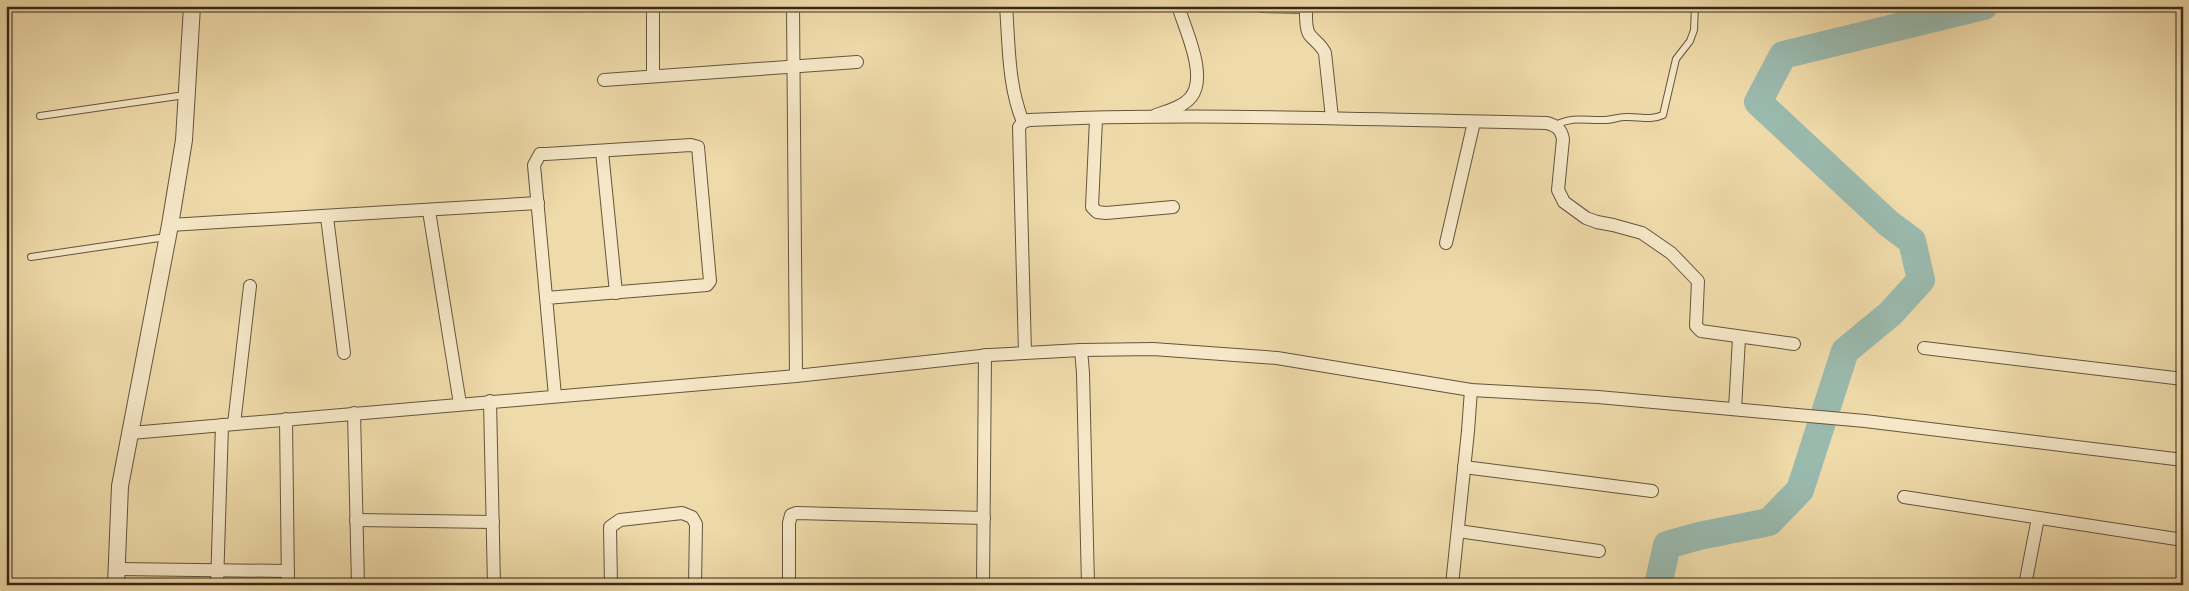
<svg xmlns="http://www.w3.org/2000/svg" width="2189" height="591" font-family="'Libre Bodoni',serif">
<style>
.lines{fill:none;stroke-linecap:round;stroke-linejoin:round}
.river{stroke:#9abaae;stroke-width:28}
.service-casing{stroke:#64553e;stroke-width:8}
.minor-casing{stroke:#64553e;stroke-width:14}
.tertiary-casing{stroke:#64553e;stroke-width:18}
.service{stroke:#f5e7c7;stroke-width:6}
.minor{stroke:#f5e7c7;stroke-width:12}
.tertiary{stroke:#f5e7c7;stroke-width:16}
</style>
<rect width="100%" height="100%" fill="#efdaa9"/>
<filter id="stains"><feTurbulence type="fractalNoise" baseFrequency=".004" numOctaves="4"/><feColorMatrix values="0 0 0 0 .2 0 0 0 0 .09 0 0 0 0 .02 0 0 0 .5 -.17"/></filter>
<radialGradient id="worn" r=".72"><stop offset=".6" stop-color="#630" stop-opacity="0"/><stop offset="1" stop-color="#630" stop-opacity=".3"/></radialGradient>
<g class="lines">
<polyline class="river" points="1658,585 1667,545 1699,536 1769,522 1800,490 1845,351 1890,314 1921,280 1912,241 1888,223 1758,102 1783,55 1984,6"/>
<defs>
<g id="service">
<polyline points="40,116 185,95"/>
<path d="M1556 125C1573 116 1587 121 1605 120 1612 120 1618 117 1625 117 1638 116 1650 121 1663 115L1676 59 1690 41 1694 30 1695 6"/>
<polyline points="31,257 166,237"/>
</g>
<g id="minor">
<polyline points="653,6 653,76"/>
<polyline points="793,6 796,376"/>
<path d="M1006 6C1009 45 1008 86 1023 122"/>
<polyline points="1261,6 1306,7"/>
<path d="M1306 6C1306 14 1305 27 1309 34 1314 41 1321 44 1325 53L1332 118"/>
<polyline points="604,80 857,62"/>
<path d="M1156 115C1167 111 1183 107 1191 97 1208 76 1185 29 1178 6"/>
<polyline points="1096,119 1092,207 1097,212 1106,213 1173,207"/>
<polyline points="602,151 616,293"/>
<polyline points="429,211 460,404"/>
<polyline points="327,217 344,353"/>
<polyline points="170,225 538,203"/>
<polyline points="1446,243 1474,122"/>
<polyline points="546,298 707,285 710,281 698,147 691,145 546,154 540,154 534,165 555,396"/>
<polyline points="1924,348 2183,379"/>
<polyline points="1081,350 1083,373 1088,585"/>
<path d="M1025 353 1019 127 1023 122 1029 120C1202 112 1375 120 1547 123 1557 126 1561 129 1563 139L1558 190 1564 202 1586 218 1597 222 1613 225 1642 233 1671 253 1698 281 1696 326 1701 331 1794 344"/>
<polyline points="490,401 494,585"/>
<polyline points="1735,409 1739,338"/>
<polyline points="354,413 358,585"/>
<polyline points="286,419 288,585"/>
<polyline points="234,424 250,286"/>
<polyline points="131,433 796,376 990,355 1081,350 1153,349 1277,358 1471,390 1598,397 1865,421 2183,460"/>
<polyline points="1464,467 1652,491"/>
<polyline points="1904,497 2183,540"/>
<polyline points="356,520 493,522"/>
<polyline points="1458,531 1599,551"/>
<polyline points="117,569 288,571"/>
<polyline points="217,585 222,425"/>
<polyline points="611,585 610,527 620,520 682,513 692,517 696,524 695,585"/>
<polyline points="789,585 789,523 791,515 796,513 984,518"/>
<polyline points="983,585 985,355"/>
<polyline points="1452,585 1468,431 1471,390"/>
<polyline points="2025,585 2038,518"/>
</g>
<polyline id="tertiary" points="116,585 120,486 170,225 184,140 192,6"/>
</defs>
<use href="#service" class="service-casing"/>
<use href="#minor" class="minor-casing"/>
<use href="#tertiary" class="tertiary-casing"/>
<use href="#service" class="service"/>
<use href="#minor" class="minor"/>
<use href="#tertiary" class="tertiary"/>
</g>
<rect width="2189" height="591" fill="none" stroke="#efdaa9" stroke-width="25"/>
<rect x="8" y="8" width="2174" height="576" fill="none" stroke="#36291b" stroke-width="2.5"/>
<rect x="12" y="12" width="2164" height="566" fill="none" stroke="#36291b"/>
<rect width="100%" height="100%" filter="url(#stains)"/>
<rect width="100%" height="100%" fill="url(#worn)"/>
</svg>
